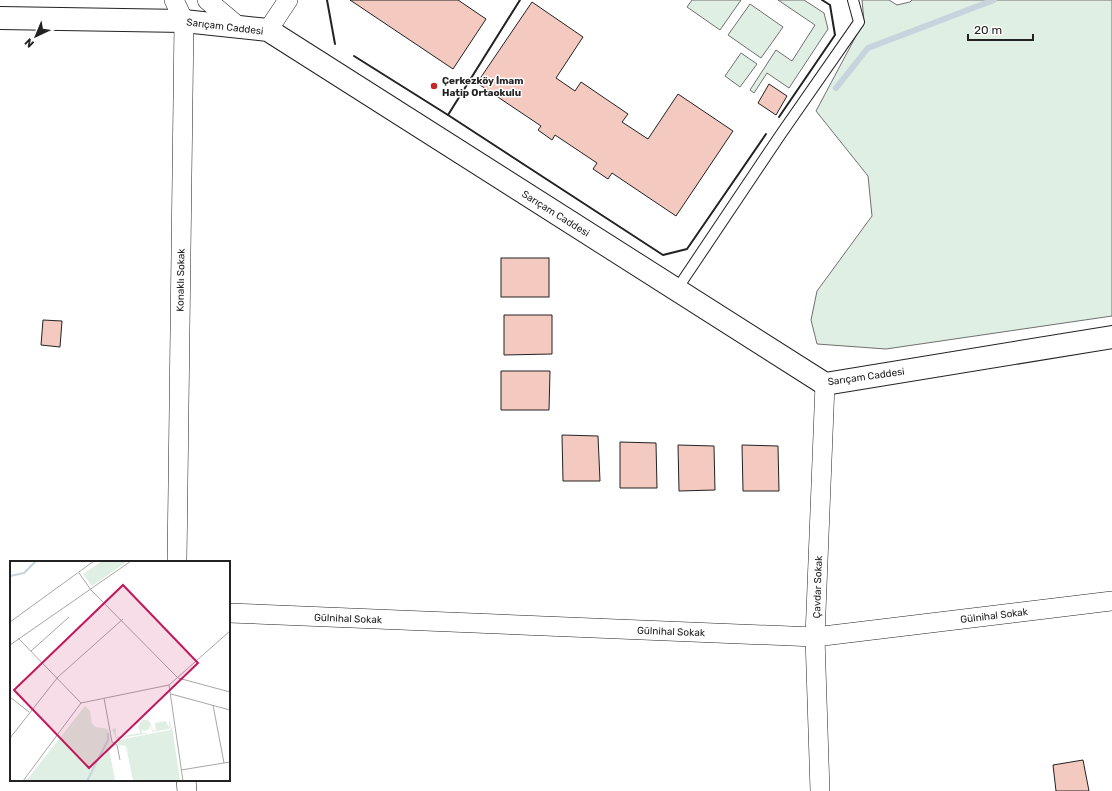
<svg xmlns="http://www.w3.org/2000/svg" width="1112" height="791" font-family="Rubik,sans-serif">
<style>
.green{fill:#e0efe3;stroke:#6f6f6f}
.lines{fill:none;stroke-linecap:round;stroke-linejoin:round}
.stream{stroke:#c7d3dd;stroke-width:6}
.building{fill:#f3c9c0;stroke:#222}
.service-casing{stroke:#222;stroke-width:12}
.minor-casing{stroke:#222;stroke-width:20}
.tertiary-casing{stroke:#222;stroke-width:24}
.service{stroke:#fff;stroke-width:10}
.minor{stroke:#fff;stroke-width:19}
.tertiary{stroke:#fff;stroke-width:22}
.wall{stroke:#222;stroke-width:2}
.poi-dot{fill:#c62828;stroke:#fff;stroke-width:1.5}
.labels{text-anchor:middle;stroke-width:3;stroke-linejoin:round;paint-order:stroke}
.street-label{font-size:10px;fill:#222;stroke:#fff}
.poi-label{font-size:10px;font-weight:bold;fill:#222;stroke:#fff;text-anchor:start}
.inset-river{fill:none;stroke:#c7d3dd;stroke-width:2}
.inset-road{fill:none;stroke:#a7a7a7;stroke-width:1}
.view{fill:#c2185b;fill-opacity:0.15;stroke:#c2185b;stroke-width:2}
.inset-edge{fill:none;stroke:#222;stroke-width:2}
</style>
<rect width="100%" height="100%" fill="#fff"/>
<g class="green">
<polygon points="692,0 741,0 720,30 687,7"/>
<polygon points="778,0 804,0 824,13 828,29 789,88 767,73 754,93 750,90 776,50 792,61 815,25"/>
<polygon points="862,0 889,0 897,5 910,2 912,0 1112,0 1112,316 886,349 817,344 811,320 817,291 872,216 868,176 816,111 864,21"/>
<polygon points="750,4 783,27 761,58 728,35"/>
<polygon points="741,53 757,64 740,87 725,76"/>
</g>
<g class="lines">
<polyline class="stream" points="836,88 868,48 994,0"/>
</g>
<g class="building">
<polygon points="350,0 458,0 486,19 453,69"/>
<polygon points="532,2 583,37 556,78 575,91 581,82 628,114 622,122 648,139 678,94 733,131 676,216 612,173 608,179 593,169 597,163 555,135 552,140 538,130 541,126 477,83"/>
<polygon points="769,84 787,96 776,115 758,103"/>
<rect x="501" y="258" width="48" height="39"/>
<polygon points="504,315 552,315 552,354 504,355"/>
<polygon points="43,320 62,321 60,347 41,345"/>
<polygon points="501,371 550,371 549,410 501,410"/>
<polygon points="562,435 598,436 600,481 563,481"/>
<polygon points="620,442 656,443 657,488 620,488"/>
<polygon points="678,445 714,446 715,490 679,491"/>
<polygon points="742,445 778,446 779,491 743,491"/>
<polygon points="1083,760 1089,791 1056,791 1053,765"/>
</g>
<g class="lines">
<defs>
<polyline id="service" points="677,289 781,134 859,22 853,0"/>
<g id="minor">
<polyline points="174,0 184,21 177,562"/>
<polyline points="207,0 239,27"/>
<polyline points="268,30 288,0"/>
<polyline points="229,613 815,637 1112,601"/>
<polyline points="186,780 187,791"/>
<polyline points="820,791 815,637 825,384"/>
</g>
<polyline id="tertiary" points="0,18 184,21 268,30 825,384 1112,337"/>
</defs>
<use href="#service" class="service-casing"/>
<use href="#minor" class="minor-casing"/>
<use href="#tertiary" class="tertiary-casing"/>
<use href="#service" class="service"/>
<use href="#minor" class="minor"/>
<use href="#tertiary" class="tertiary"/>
<g class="wall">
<polyline points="327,0 335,44"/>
<polyline points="520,0 448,115 663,255 687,249 766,134"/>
<polyline points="354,56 448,115"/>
<polyline points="779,117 835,35 830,5 822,0"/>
</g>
</g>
<circle class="poi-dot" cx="434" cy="86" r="4"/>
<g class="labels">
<g class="street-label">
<text transform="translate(225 26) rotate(7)" y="4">Sarıçam Caddesi</text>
<text transform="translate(556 213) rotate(32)" y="4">Sarıçam Caddesi</text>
<text transform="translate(180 280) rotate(-89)" y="4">Konaklı Sokak</text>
<text transform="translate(866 376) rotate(-8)" y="4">Sarıçam Caddesi</text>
<text transform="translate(817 587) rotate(-88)" y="4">Çavdar Sokak</text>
<text transform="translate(994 615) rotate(-7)" y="4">Gülnihal Sokak</text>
<text transform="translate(348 618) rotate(2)" y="4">Gülnihal Sokak</text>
<text transform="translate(671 631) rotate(2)" y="4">Gülnihal Sokak</text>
</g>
<g class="poi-label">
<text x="442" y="84">Çerkezköy İmam<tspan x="442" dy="12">Hatip Ortaokulu</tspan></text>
</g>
</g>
<g transform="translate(10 561)">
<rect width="220" height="220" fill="#fff"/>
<path d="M92 0H118L82 25 73 13ZM75 145 80 150 82 163 86 166 98 168 101 181 106 185 99 188 105 219 108 220H16ZM159 158 161 165 159 168 142 171 140 160 143 170 146 169 145 162 156 160 159 167ZM129.5 164a5.5 5.5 0 1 1 11 0a5.5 5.5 0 1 1-11 0ZM106 164V176L130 172 128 164H131L132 172H140L106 178 102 168 106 167ZM162 165 170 220H123L116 185 108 184V179L160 169Z" fill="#e0efe3"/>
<path class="inset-river" d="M0 15 14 12 26 0M77 220 98 179V172"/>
<path class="inset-road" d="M69 12 81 29 168 117 220 131M0 61 84 0M8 77 71 142M0 84 121 0M21 90 59 56M159 124 173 220M161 133 220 149M0 136 19 151M94 137 102 181 107 184 110 199M203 144 214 202M0 177 48 116 113 58M171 209 220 201M13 220 71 142 159 124 220 70"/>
<path class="view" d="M113 24 188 102 79 207 4 129Z"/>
<rect width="220" height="220" class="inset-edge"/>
</g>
<g transform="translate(36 36) rotate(224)" stroke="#ffffff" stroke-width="3" paint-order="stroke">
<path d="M0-3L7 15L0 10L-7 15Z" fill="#222222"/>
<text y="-6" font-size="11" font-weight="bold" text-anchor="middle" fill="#222222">N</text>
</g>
<path d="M968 34v6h65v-6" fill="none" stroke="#222222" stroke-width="2"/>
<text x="974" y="34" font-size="12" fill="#222222" stroke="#ffffff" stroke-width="3" paint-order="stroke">20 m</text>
</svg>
